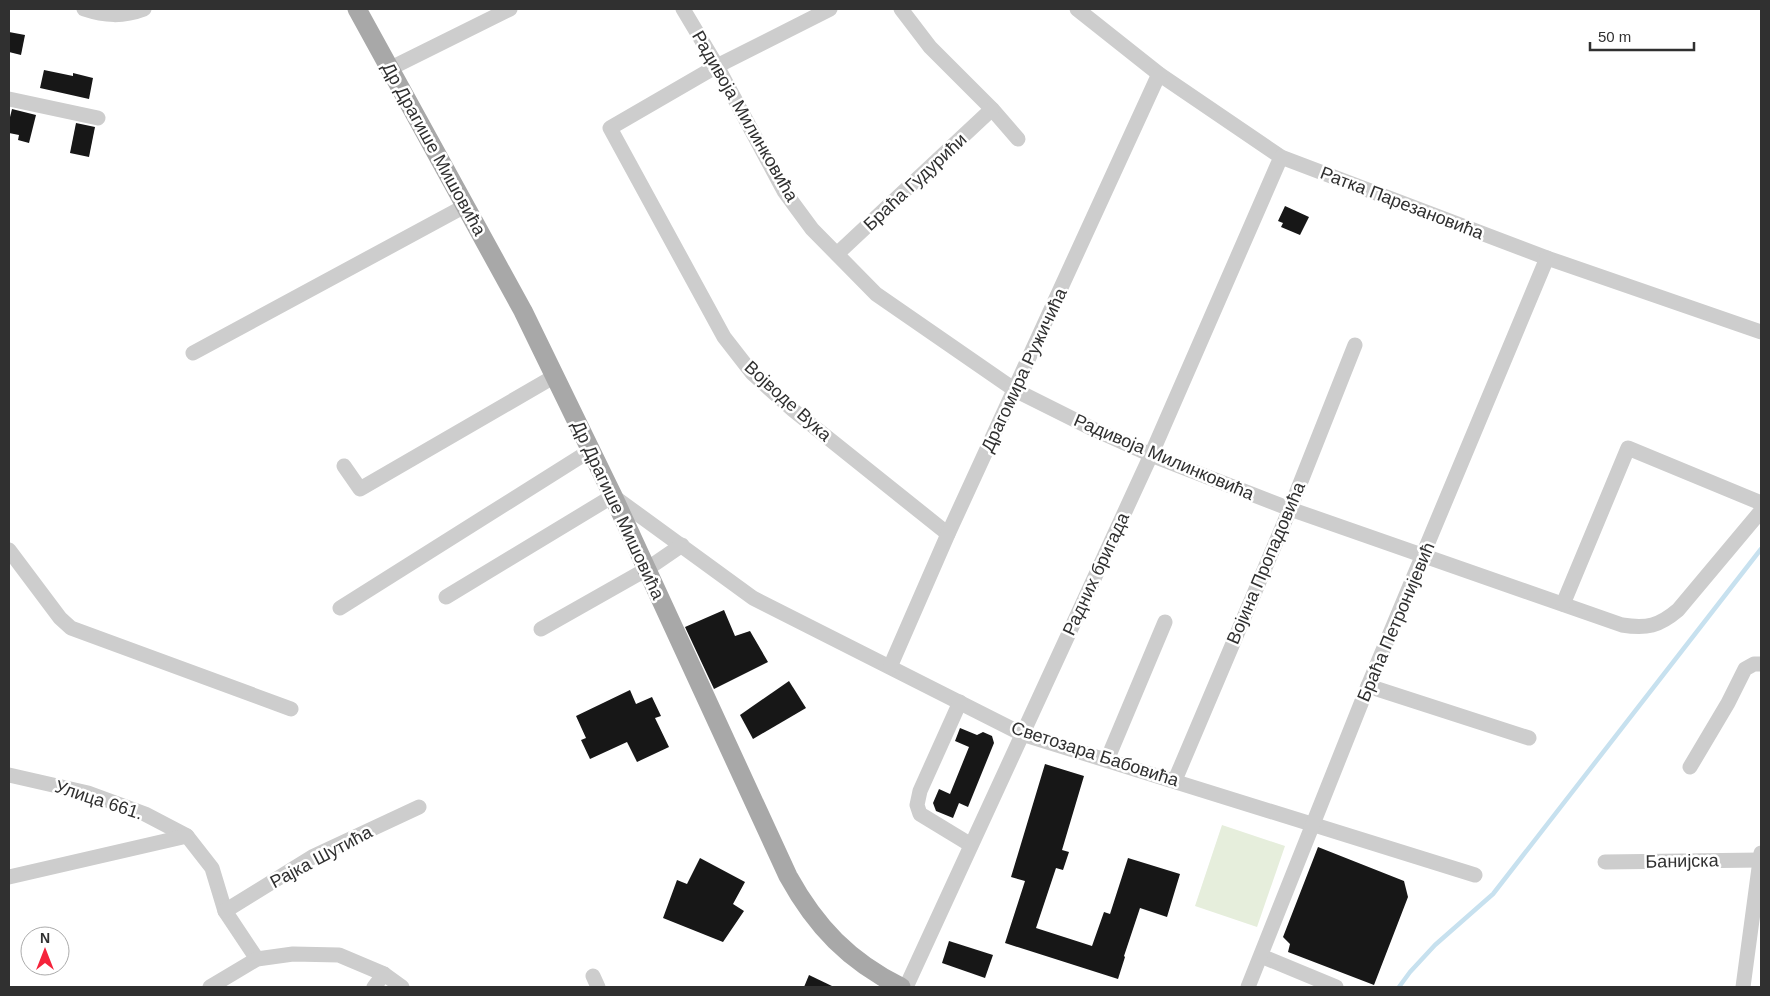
<svg xmlns="http://www.w3.org/2000/svg" width="1770" height="996" font-family="Helvetica,sans-serif">
<style>
.green{fill:#e6eedc}
.lines{fill:none;stroke-linecap:round;stroke-linejoin:round}
.stream{stroke:#c7e1ef;stroke-width:4.5}
.building{fill:#171717}
.minor{stroke:#cdcdcd;stroke-width:15}
.major{stroke:#a8a8a8;stroke-width:19}
.labels{text-anchor:middle;stroke-width:5;stroke-linejoin:round;paint-order:stroke}
.street-label{font-size:18px;fill:#303030;stroke:#fff}
</style>
<rect width="100%" height="100%" fill="#fff"/>
<polygon class="green" points="1222,825 1285,846 1257,927 1195,906"/>
<g class="lines">
<polyline class="stream" points="1399,987 1410,972 1435,945 1493,894 1761,549"/>
</g>
<g class="building">
<polygon points="9,32 25,35 21,55 9,52"/>
<polygon points="44,70 73,76 73,73 93,78 89,99 40,88"/>
<polygon points="12,109 36,115 29,143 18,140 19,135 9,133 9,121"/>
<polygon points="76,123 95,127 89,157 70,153"/>
<polygon points="1285,206 1309,217 1300,235 1281,227 1283,223 1278,221"/>
<polygon points="724,610 735,636 750,631 768,662 714,689 685,627"/>
<polygon points="789,681 806,708 753,739 740,715"/>
<polygon points="630,690 636,704 652,697 661,716 655,718 669,747 637,762 627,742 590,759 581,740 586,738 576,716"/>
<polygon points="960,728 977,735 983,732 992,736 994,743 968,807 959,803 953,818 936,811 933,803 939,789 950,794 969,747 955,741"/>
<polygon points="1045,764 1084,776 1062,850 1069,852 1063,870 1056,868 1036,928 1092,946 1104,912 1110,914 1128,858 1180,874 1167,917 1140,908 1124,956 1125,957 1118,979 1005,943 1025,881 1011,877"/>
<polygon points="1318,847 1404,881 1408,897 1374,985 1288,952 1290,944 1283,937"/>
<polygon points="700,858 745,882 733,904 744,911 723,942 663,918 677,880 687,884"/>
<polygon points="949,941 993,955 985,978 942,963"/>
<polygon points="809,975 834,987 804,987"/>
</g>
<g class="lines">
<g class="minor">
<path d="M84 9C105 16 123 17 144 9"/>
<path d="M683 9 717 66 784 191 812 229 876 294 1015 390 1091 428 1151 455 1290 509 1622 625C1647 629 1659 626 1678 610L1761 511"/>
<polyline points="830,9 717,66 610,128 724,337 752,373 793,410 948,534"/>
<polyline points="901,9 930,47 992,109 1018,139"/>
<polyline points="1077,9 1159,74 1281,157 1547,258 1761,332"/>
<polyline points="389,69 510,9"/>
<polyline points="9,99 98,118"/>
<polyline points="837,254 992,109"/>
<polyline points="193,353 465,206"/>
<polyline points="344,466 360,489 555,376"/>
<polyline points="9,550 60,618 71,628 291,709"/>
<polyline points="446,597 613,496 753,598 1022,734 1475,875"/>
<polyline points="1563,604 1628,448 1761,503"/>
<polyline points="340,608 591,450"/>
<polyline points="541,629 647,569 682,545"/>
<polyline points="890,667 948,534 1159,74"/>
<polyline points="1368,686 1529,738"/>
<polyline points="960,702 920,791 917,805 920,814 971,845"/>
<polyline points="1107,760 1165,622"/>
<polyline points="1690,767 1728,703 1745,669 1754,664 1761,664"/>
<polyline points="9,775 88,793 145,814 187,836 212,868 225,911 257,959"/>
<polyline points="1175,780 1290,509 1355,345"/>
<polyline points="1605,862 1760,860"/>
<polyline points="9,877 187,836"/>
<polyline points="225,911 314,856 419,807"/>
<polyline points="1261,956 1336,987"/>
<polyline points="593,976 598,987"/>
<polyline points="210,987 257,959 293,954 339,955 384,974 402,987"/>
<polyline points="374,987 384,974"/>
<polyline points="906,987 1151,455 1281,157"/>
<polyline points="1248,987 1368,686 1547,258"/>
<polyline points="1743,987 1761,853"/>
</g>
<path class="major" d="M357 9 523 311 613 496 788 876C816 927 849 961 901 987"/>
</g>
<g class="labels">
<g class="street-label">
<text transform="translate(745 116) rotate(60)" y="6">Радивоја Милинковића</text>
<text transform="translate(434 149) rotate(61)" y="6">Др Драгише Мишовића</text>
<text transform="translate(915 182) rotate(-43)" y="6">Браћа Гудурићи</text>
<text transform="translate(1402 203) rotate(21)" y="6">Ратка Парезановића</text>
<text transform="translate(1024 370) rotate(-65)" y="6">Драгомира Ружичића</text>
<text transform="translate(788 401) rotate(42)" y="6">Војводе Вука</text>
<text transform="translate(1164 457) rotate(23)" y="6">Радивоја Милинковића</text>
<text transform="translate(618 510) rotate(65)" y="6">Др Драгише Мишовића</text>
<text transform="translate(1266 563) rotate(-67)" y="6">Војина Пропадовића</text>
<text transform="translate(1096 574) rotate(-65)" y="6">Радних бригада</text>
<text transform="translate(1396 622) rotate(-67)" y="6">Браћа Петронијевић</text>
<text transform="translate(1095 754) rotate(18)" y="6">Светозара Бабовића</text>
<text transform="translate(99 800) rotate(18)" y="6">Улица 661.</text>
<text transform="translate(321 857) rotate(-28)" y="6">Рајка Шутића</text>
<text transform="translate(1682 861) rotate(-1)" y="6">Банијска</text>
</g>
</g>
<rect width="1770" height="996" fill="none" stroke="#303030" stroke-width="20"/>
<g transform="translate(45 951)"><circle r="24" fill="#ffffff" stroke="#acacac"/>
<path d="M0-4L9 19L0 12L-9 19Z" fill="#f5233b"/>
<text y="-8" font-size="14" font-weight="bold" text-anchor="middle" fill="#303030">N</text>
</g>
<path d="M1590 42v8h104v-8" fill="none" stroke="#303030" stroke-width="2.5"/>
<text x="1598" y="42" font-size="15" fill="#303030" stroke="#ffffff" stroke-width="4" paint-order="stroke">50 m</text>
</svg>
